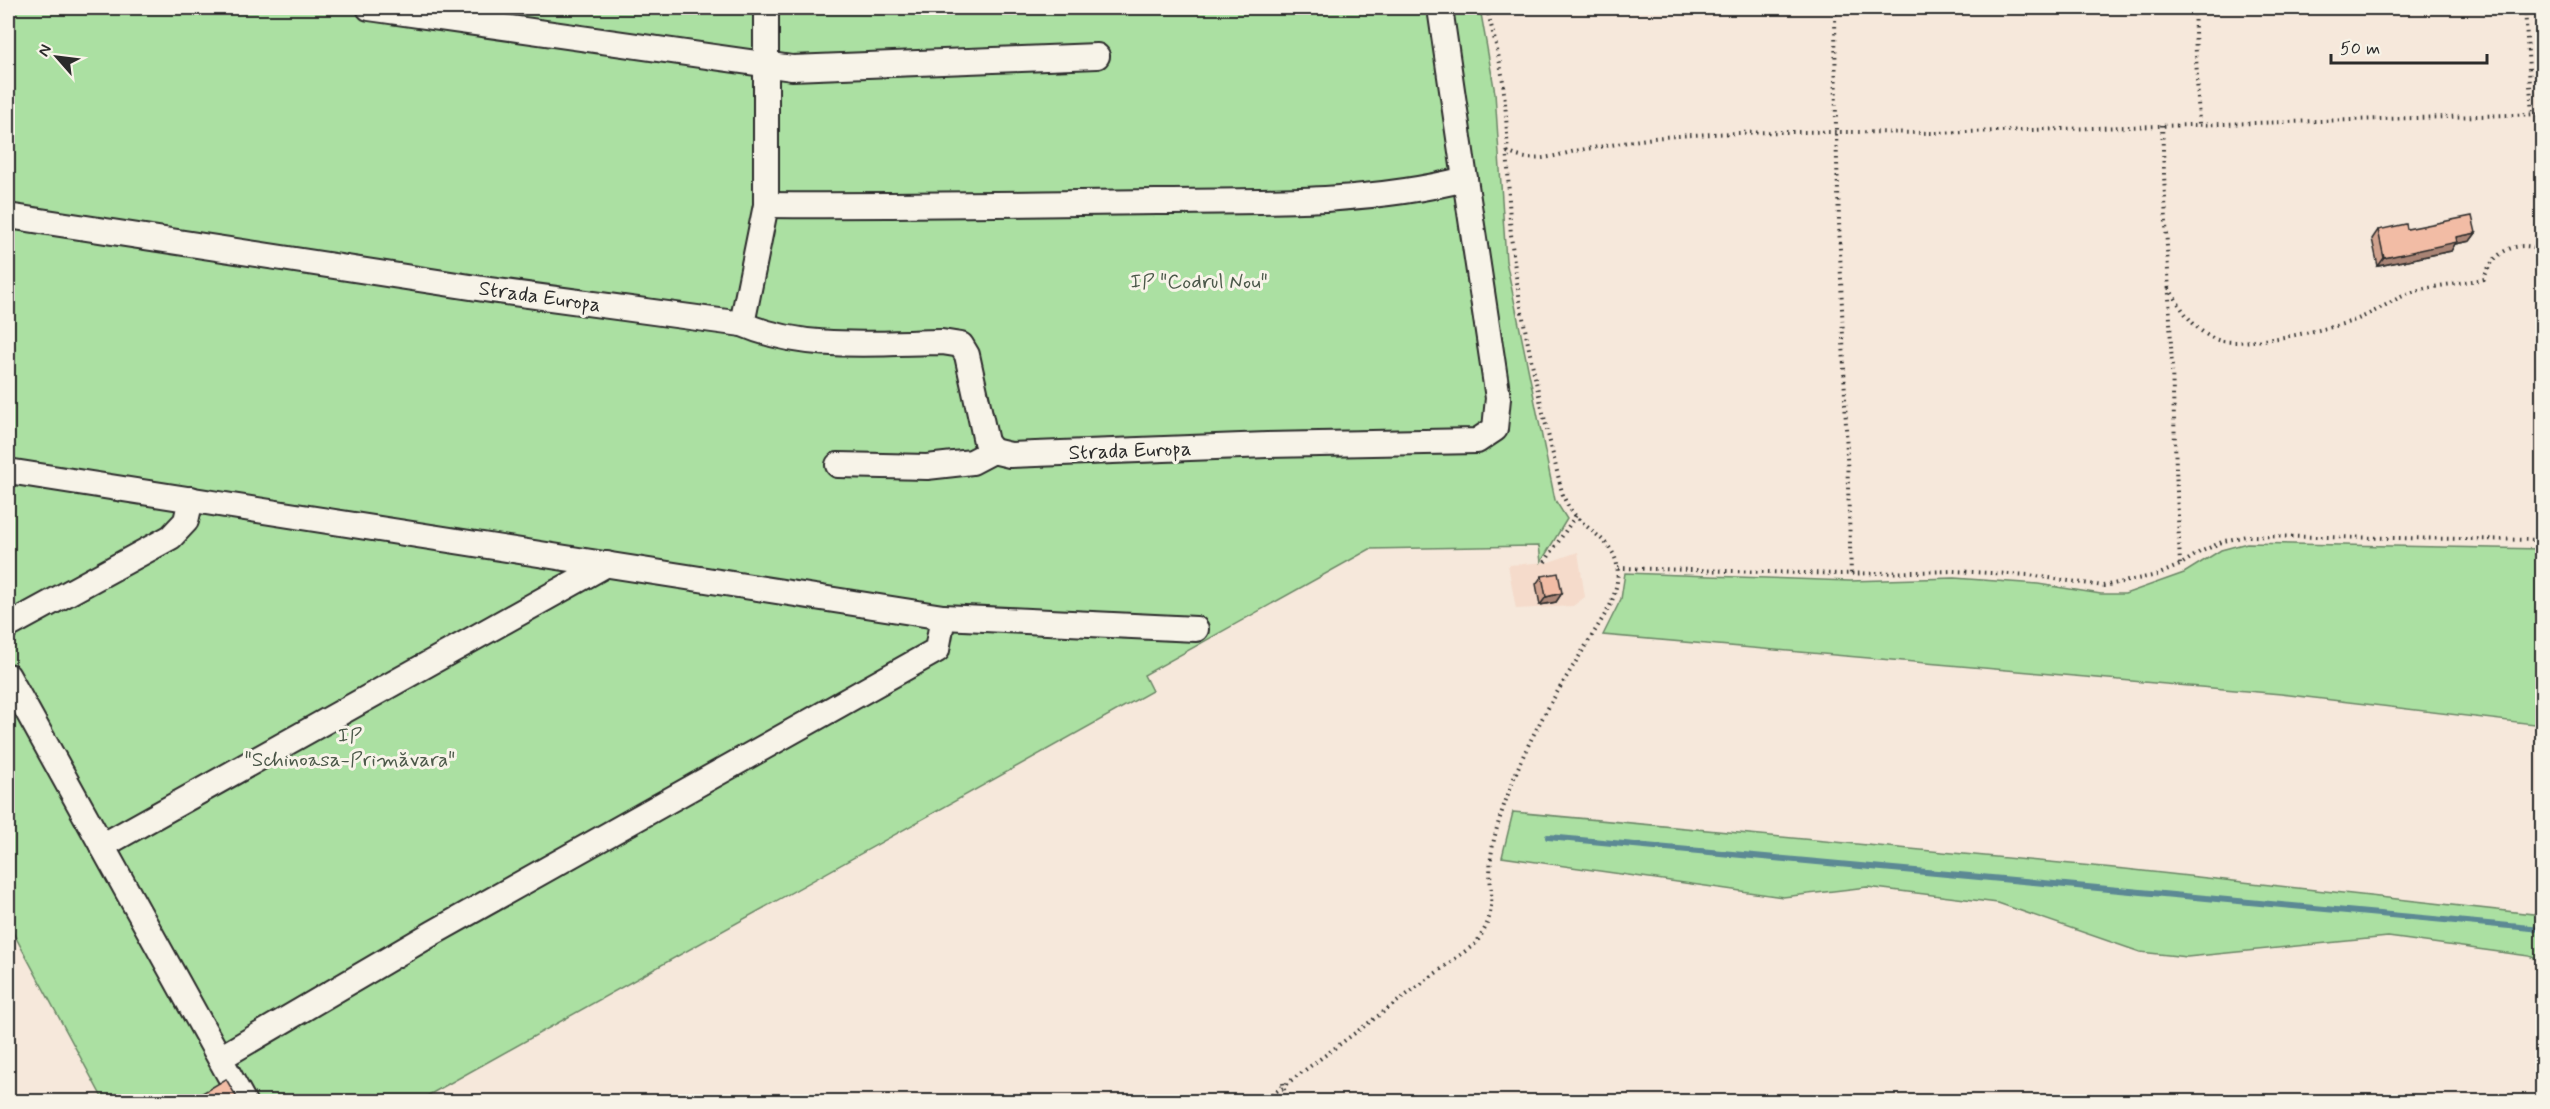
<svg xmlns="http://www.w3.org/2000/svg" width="2550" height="1109" font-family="Mynerve,sans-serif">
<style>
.built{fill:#f5dbcb}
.green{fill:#abe0a2;stroke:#6b8666;stroke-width:1.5}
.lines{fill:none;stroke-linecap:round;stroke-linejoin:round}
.stream{stroke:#5b8994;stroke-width:6}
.street-casing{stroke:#2b2b2b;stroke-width:28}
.path{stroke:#2b2b2b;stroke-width:4;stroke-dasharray:1.5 4.5;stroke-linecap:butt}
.street{stroke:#f7f3e8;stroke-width:24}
.wall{fill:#d0a28e;stroke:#2b2b2b;stroke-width:1.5}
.shaded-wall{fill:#a98474;stroke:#2b2b2b;stroke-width:1.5}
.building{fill:#f2bca5;stroke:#2b2b2b;stroke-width:1.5}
.labels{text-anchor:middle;stroke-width:6;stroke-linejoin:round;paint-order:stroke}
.park-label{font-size:21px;fill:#4b5849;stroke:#f7f3e8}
.street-label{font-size:21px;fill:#2b2b2b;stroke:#f7f3e8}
</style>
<rect width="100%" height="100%" fill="#f6e8db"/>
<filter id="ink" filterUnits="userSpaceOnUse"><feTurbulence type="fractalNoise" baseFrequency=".0167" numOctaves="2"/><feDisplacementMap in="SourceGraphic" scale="12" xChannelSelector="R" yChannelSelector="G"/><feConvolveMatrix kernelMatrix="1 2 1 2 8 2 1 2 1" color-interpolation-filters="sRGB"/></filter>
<g filter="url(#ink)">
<polygon class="built" points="1578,552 1585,597 1573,606 1516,609 1508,565 1549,562"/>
<g class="green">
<polygon points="11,8 1480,8 1495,93 1506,261 1555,500 1567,519 1541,562 1539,546 1370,549 1144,675 1152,691 418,1101 104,1101 8,923 8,17"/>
<polygon points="2247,543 2542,549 2542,725 2281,694 1603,635 1621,599 1625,573 1850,581 1954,578 2038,584 2101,594 2125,594 2184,573 2221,550"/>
<polygon points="1513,812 2125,869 2542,915 2542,961 2529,956 2388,937 2187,957 2140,952 1998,903 1867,887 1783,897 1502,857"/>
</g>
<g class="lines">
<polyline class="stream" points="1548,837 2542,929"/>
<defs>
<g id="street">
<polyline points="369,8 792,68 1097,56"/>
<path d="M766 205C896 206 1027 204 1157 202 1258 201 1368 204 1465 179L1440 8"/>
<path d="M8 216 490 290 742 324C804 351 876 343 942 342L961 345 967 355 986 442 993 451"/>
<polyline points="742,324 766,205 766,8"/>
<polyline points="838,465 927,467 972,462 993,451 1010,455 1267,445 1477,441 1495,429 1498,398 1465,179"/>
<polyline points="8,471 943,617 1196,629"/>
<polyline points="8,626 171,537 186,521 191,499"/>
<polyline points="8,676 244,1102"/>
<polyline points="102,846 607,564"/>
<polyline points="220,1058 433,933 937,650 943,617"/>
</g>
</defs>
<use href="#street" class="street-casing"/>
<g class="path">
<polyline points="1835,8 1836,132 1851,574"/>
<polyline points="2194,8 2199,124"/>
<polyline points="2525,8 2532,115"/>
<polyline points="2162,125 2180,565"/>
<path d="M1507 152C1538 167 1560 152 1592 148 1620 144 1649 137 1678 136 1763 130 1850 132 1935 133L2542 114"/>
<path d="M2169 288C2180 307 2195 333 2218 340 2245 348 2332 329 2358 319 2378 311 2396 297 2416 291 2438 285 2462 283 2484 279 2492 252 2516 239 2542 250"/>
<polyline points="1545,562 1576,515"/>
<polyline points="1618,568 1841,574 1953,571 2029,575 2103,586 2157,575 2180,565 2200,552 2224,541 2246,536 2542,540"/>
<polyline points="1283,1083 1286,1102"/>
<path d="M1262 1102 1475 944C1501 910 1487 893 1491 857 1494 831 1505 802 1514 778 1537 718 1577 662 1610 606 1640 531 1573 541 1561 488 1543 413 1524 337 1514 261 1506 205 1510 148 1504 92 1502 64 1493 35 1487 8"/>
</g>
<use href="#street" class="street"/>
</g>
<g class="wall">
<polygon points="2407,229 2476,233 2470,241 2455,244 2451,251 2378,266 2372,239 2378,230"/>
<polygon points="1542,576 1562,593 1556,602 1540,605 1536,584"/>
<polygon points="199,1095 239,1101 195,1101"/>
</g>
<g class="shaded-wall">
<polygon points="2476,233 2470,241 2455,244 2451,251 2378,266 2384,258 2456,237"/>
<polygon points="1562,593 1556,602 1540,605 1546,597"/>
</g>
<g class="building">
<polygon points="2472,216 2476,233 2456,237 2457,242 2384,258 2378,230 2406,224 2407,229"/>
<polygon points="1558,573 1562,593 1546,597 1542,576"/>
<polygon points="226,1079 239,1101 202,1101 199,1095"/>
</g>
</g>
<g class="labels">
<g class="park-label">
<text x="1199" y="288">IP "Codrul Nou"</text>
<text x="350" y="742">IP<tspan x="350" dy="24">"Schinoasa-Primăvara"</tspan></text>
</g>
<g class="street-label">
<text transform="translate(540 296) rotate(8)" y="7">Strada Europa</text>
<text transform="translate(1130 450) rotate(-2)" y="7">Strada Europa</text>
</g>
</g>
<rect width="2550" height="1109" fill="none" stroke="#f7f3e8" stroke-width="30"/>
<rect x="15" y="15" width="2520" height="1079" fill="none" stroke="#2b2b2b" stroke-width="2" filter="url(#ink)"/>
<g transform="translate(57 57) rotate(298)" stroke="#f7f3e8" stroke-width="4.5" paint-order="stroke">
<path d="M0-4.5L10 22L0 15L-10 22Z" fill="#2b2b2b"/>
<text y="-9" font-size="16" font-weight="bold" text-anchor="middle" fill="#2b2b2b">N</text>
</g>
<path d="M2331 54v9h156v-9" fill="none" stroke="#2b2b2b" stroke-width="3"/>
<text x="2340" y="54" font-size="18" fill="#2b2b2b" stroke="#f7f3e8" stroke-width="4.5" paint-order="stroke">50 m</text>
</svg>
